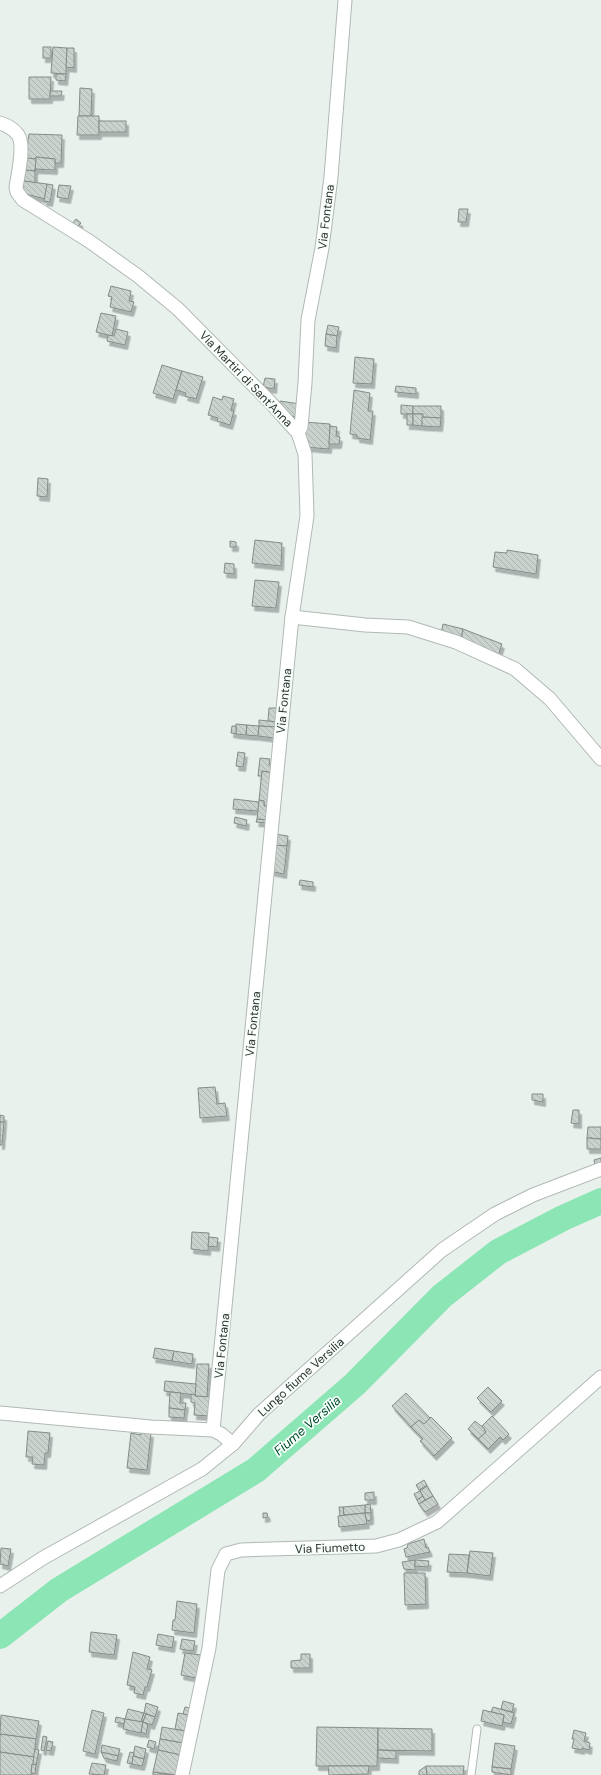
<svg xmlns="http://www.w3.org/2000/svg" width="601" height="1775" font-family="'DM Sans',sans-serif">
<style>
.lines{fill:none;stroke-linecap:round;stroke-linejoin:round}
.river{stroke:#8ce5b5;stroke-width:26}
.building{fill:url(#building-back-hatch);stroke:#858c88;filter:url(#shadow)}
.service-casing{stroke:#b1b9b4;stroke-width:9}
.minor-casing{stroke:#b1b9b4;stroke-width:15}
.service{stroke:#fff;stroke-width:7}
.minor{stroke:#fff;stroke-width:13}
.labels{text-anchor:middle;stroke-width:3.5;stroke-linejoin:round;paint-order:stroke}
.street-label{font-size:12px;fill:#2e312f;stroke:#f7fffa}
.water-label{font-size:13px;font-style:italic;fill:#004a2d;stroke:#f7fffa}
</style>
<defs>
<pattern id="building-back-hatch" width="6" height="6" patternUnits="userSpaceOnUse"><rect width="6" height="6" fill="#cad2cd"/><path d="M-1 5l2 2M0 0l6 6M5-1l2 2" fill="none" stroke="#aeb5b0"/></pattern>
<filter id="shadow"><feDropShadow dx="2.5" dy="4.5" stdDeviation="0" flood-color="#0004"/></filter>
</defs>
<rect width="100%" height="100%" fill="#e9f1ed"/>
<g class="lines">
<polyline class="river" points="0,1636 59,1590 256,1470 355,1384 442,1296 498,1252 563,1218 601,1201"/>
</g>
<g class="building">
<rect x="43" y="47" width="8" height="11"/>
<polygon points="53,47 67,48 66,74 51,73"/>
<polygon points="67,48 74,48 74,68 66,67"/>
<polygon points="56,74 66,74 65,81 56,80"/>
<polygon points="29,77 51,77 50,99 29,99"/>
<polygon points="80,88 92,89 91,116 79,116"/>
<polygon points="50,91 62,91 61,96 50,96"/>
<polygon points="78,116 99,116 99,135 77,135"/>
<rect x="99" y="121" width="27" height="11"/>
<polygon points="29,134 62,135 61,163 55,163 55,159 36,157 36,159 25,158"/>
<polygon points="36,157 55,159 55,170 35,169"/>
<polygon points="26,158 36,159 35,171 25,170"/>
<polygon points="35,169 35,183 24,181 25,170 35,171"/>
<polygon points="24,181 47,184 45,199 22,193"/>
<polygon points="47,184 53,185 50,202 44,201"/>
<polygon points="59,185 71,186 68,199 57,197"/>
<polygon points="459,209 468,209 466,222 458,222"/>
<polygon points="76,219 81,223 77,227 72,224"/>
<polygon points="111,286 131,291 129,301 134,302 131,312 110,307 112,297 108,296"/>
<polygon points="101,313 116,316 112,336 96,332"/>
<polygon points="328,325 339,327 337,336 326,334"/>
<polygon points="116,329 128,332 125,345 107,341 108,335 114,336"/>
<polygon points="326,334 337,336 336,348 325,346"/>
<polygon points="355,357 374,359 372,384 353,383"/>
<polygon points="162,365 182,371 173,399 153,393"/>
<polygon points="182,371 203,377 196,399 185,396 186,393 176,390"/>
<polygon points="265,378 275,379 274,389 263,387"/>
<polygon points="396,386 416,388 416,394 395,392"/>
<polygon points="354,390 370,393 368,411 373,411 370,440 357,438 357,435 350,434"/>
<polygon points="223,396 234,399 231,410 234,411 230,425 217,421 218,418 208,415 213,397 222,400"/>
<polygon points="280,401 300,404 297,417 286,415 279,409"/>
<polygon points="401,405 413,406 413,414 401,414"/>
<polygon points="413,406 441,406 441,418 422,417 423,414 413,414"/>
<rect x="407" y="414" width="6" height="11"/>
<polygon points="413,414 423,414 422,426 413,425"/>
<polygon points="422,417 441,418 440,427 422,426"/>
<polygon points="304,422 330,424 329,449 304,447"/>
<polygon points="330,426 337,427 336,436 340,437 339,444 329,444"/>
<polygon points="38,478 48,479 47,497 37,496"/>
<polygon points="255,540 282,543 281,566 252,563"/>
<polygon points="230,541 236,542 236,547 230,547"/>
<polygon points="507,550 538,555 536,574 493,567 495,552 507,553"/>
<polygon points="225,563 234,564 234,574 224,573"/>
<polygon points="255,580 279,582 276,608 252,606"/>
<polygon points="443,624 463,629 461,641 441,634"/>
<polygon points="463,629 502,644 498,656 461,641"/>
<polygon points="269,708 278,708 277,722 268,721"/>
<polygon points="259,720 277,722 276,727 259,726"/>
<polygon points="236,724 247,725 246,735 236,734"/>
<polygon points="247,725 259,726 258,736 246,735"/>
<polygon points="232,726 236,726 236,734 231,733"/>
<polygon points="259,726 276,727 275,738 258,736"/>
<polygon points="238,752 245,753 243,767 236,766"/>
<polygon points="260,758 270,759 269,765 273,766 273,773 262,771 262,776 258,776"/>
<polygon points="262,771 273,773 269,806 264,806 264,801 259,800"/>
<polygon points="234,799 259,802 258,811 233,809"/>
<polygon points="259,800 264,801 264,806 269,806 268,820 257,819"/>
<polygon points="235,817 247,820 246,826 234,823"/>
<polygon points="257,819 268,820 268,823 256,822"/>
<polygon points="274,834 288,836 287,846 273,845"/>
<polygon points="273,845 287,846 284,874 270,871"/>
<polygon points="300,880 313,882 313,887 299,885"/>
<polygon points="215,1087 217,1104 225,1103 227,1116 200,1118 198,1088"/>
<polygon points="532,1094 543,1094 543,1102 532,1100"/>
<polygon points="573,1110 579,1110 579,1124 571,1123"/>
<polygon points="0,1115 4,1116 4,1122 0,1122"/>
<polygon points="0,1122 4,1122 2,1145 0,1145"/>
<polygon points="588,1127 601,1127 601,1139 587,1138"/>
<polygon points="587,1138 601,1139 601,1149 587,1149"/>
<polygon points="601,1158 601,1163 595,1165 594,1160"/>
<polygon points="192,1232 209,1233 208,1251 191,1249"/>
<polygon points="209,1237 218,1238 217,1247 208,1246"/>
<polygon points="155,1348 174,1351 172,1361 153,1358"/>
<polygon points="174,1351 193,1354 192,1364 172,1361"/>
<polygon points="197,1364 209,1364 207,1397 195,1396"/>
<polygon points="165,1381 196,1384 195,1395 164,1391"/>
<polygon points="488,1387 502,1401 491,1412 477,1398"/>
<polygon points="170,1392 181,1393 180,1403 186,1403 185,1410 169,1408"/>
<polygon points="406,1393 430,1418 424,1424 419,1420 411,1427 392,1406"/>
<polygon points="191,1394 195,1395 195,1396 212,1397 210,1416 194,1415 195,1403 191,1402"/>
<polygon points="169,1408 185,1410 184,1418 169,1417"/>
<polygon points="492,1416 509,1434 503,1440 500,1437 488,1449 478,1439 486,1432 482,1426"/>
<polygon points="431,1417 452,1438 434,1456 420,1441 423,1439 411,1427 419,1420 424,1424"/>
<polygon points="475,1421 485,1429 484,1430 486,1432 478,1439 468,1429"/>
<polygon points="28,1431 50,1433 48,1453 45,1453 44,1465 32,1464 33,1457 26,1457"/>
<polygon points="141,1432 151,1433 147,1470 127,1468 131,1433 141,1435"/>
<polygon points="424,1480 427,1485 419,1490 416,1485"/>
<polygon points="427,1486 433,1496 425,1500 420,1491"/>
<polygon points="420,1491 423,1496 417,1500 414,1494"/>
<polygon points="374,1492 374,1500 365,1500 365,1493"/>
<polygon points="423,1496 425,1500 419,1504 417,1500"/>
<polygon points="433,1496 438,1504 425,1512 419,1504"/>
<polygon points="370,1504 371,1513 365,1513 365,1505"/>
<polygon points="365,1505 365,1513 344,1515 343,1507"/>
<polygon points="339,1507 343,1507 344,1515 340,1516"/>
<polygon points="263,1513 267,1513 268,1517 263,1518"/>
<polygon points="365,1513 371,1513 371,1520 366,1521"/>
<polygon points="365,1513 367,1524 339,1527 338,1516"/>
<polygon points="424,1539 426,1548 428,1547 430,1552 406,1557 404,1549 407,1548 408,1544"/>
<polygon points="1,1548 11,1549 8,1566 0,1564"/>
<polygon points="470,1551 493,1553 490,1576 467,1573"/>
<polygon points="449,1554 469,1555 467,1573 447,1572"/>
<polygon points="415,1560 415,1570 404,1569 402,1562"/>
<polygon points="415,1560 429,1561 428,1567 415,1566"/>
<polygon points="404,1573 425,1573 426,1604 405,1605"/>
<polygon points="177,1601 197,1604 194,1633 172,1630 173,1620 175,1620"/>
<polygon points="91,1632 117,1635 114,1655 89,1652"/>
<polygon points="158,1634 174,1637 172,1648 156,1645"/>
<polygon points="182,1639 195,1641 193,1651 180,1649"/>
<polygon points="133,1652 150,1657 147,1669 152,1670 147,1687 145,1687 143,1695 134,1693 135,1687 127,1685"/>
<polygon points="185,1653 201,1655 196,1678 181,1675"/>
<polygon points="301,1654 310,1654 310,1668 291,1668 291,1661 301,1660"/>
<polygon points="503,1701 514,1704 512,1712 501,1709"/>
<polygon points="146,1703 158,1707 155,1717 144,1713"/>
<polygon points="185,1707 194,1709 193,1716 183,1714"/>
<polygon points="493,1707 514,1713 511,1724 503,1722 504,1715 491,1712"/>
<polygon points="128,1709 144,1713 141,1722 125,1719"/>
<polygon points="92,1710 104,1713 95,1754 83,1751"/>
<polygon points="483,1710 504,1715 502,1726 481,1721"/>
<polygon points="144,1713 146,1714 143,1722 141,1722"/>
<polygon points="178,1713 189,1715 185,1731 175,1729"/>
<polygon points="146,1714 155,1717 152,1725 143,1722"/>
<polygon points="1,1715 39,1721 36,1739 0,1734"/>
<polygon points="116,1717 125,1719 124,1724 115,1722"/>
<polygon points="125,1719 143,1722 141,1733 123,1729"/>
<polygon points="143,1722 148,1724 146,1734 141,1732"/>
<polygon points="162,1727 185,1731 183,1743 160,1739"/>
<polygon points="317,1727 378,1728 377,1766 316,1766"/>
<polygon points="378,1728 432,1729 432,1751 378,1750"/>
<polygon points="574,1730 586,1733 584,1741 590,1743 589,1750 582,1748 582,1750 572,1748 574,1739 572,1739"/>
<polygon points="0,1734 36,1739 34,1757 0,1752"/>
<polygon points="43,1736 47,1737 44,1751 41,1750"/>
<polygon points="160,1739 183,1743 180,1755 158,1750"/>
<polygon points="149,1740 156,1742 154,1749 147,1747"/>
<polygon points="48,1741 53,1742 51,1751 46,1750"/>
<polygon points="495,1743 515,1746 511,1769 492,1767"/>
<polygon points="102,1745 120,1749 118,1756 101,1752"/>
<polygon points="135,1746 146,1749 144,1759 133,1756"/>
<polygon points="35,1749 39,1750 36,1765 32,1764"/>
<polygon points="158,1750 181,1755 177,1775 153,1772"/>
<polygon points="378,1750 396,1751 396,1759 378,1758"/>
<polygon points="0,1752 34,1757 31,1775 0,1775"/>
<polygon points="101,1752 118,1756 117,1761 104,1758"/>
<polygon points="130,1752 134,1753 132,1764 127,1763"/>
<polygon points="133,1756 144,1759 142,1766 132,1764"/>
<polygon points="92,1763 106,1765 104,1775 89,1774"/>
<polygon points="32,1764 36,1765 35,1774 31,1773"/>
<polygon points="328,1766 369,1766 368,1774 329,1775"/>
<polygon points="426,1766 427,1775 419,1775 419,1771"/>
<polygon points="426,1766 464,1766 463,1775 427,1775"/>
<polygon points="492,1767 511,1769 511,1775 492,1772"/>
<polygon points="153,1772 171,1775 153,1775"/>
</g>
<g class="lines">
<defs>
<polyline id="service" points="471,1775 477,1729"/>
<g id="minor">
<path d="M0 123C6 125 14 129 18 135 25 145 18 175 16 187L17 192 23 200 89 241 138 276 178 309 271 403 298 433 305 454 307 516 292 617 365 625 408 627 456 642 515 669 550 699 601 759"/>
<polyline points="298,433 301,427 305,383 308,320 322,248 331,177 345,0"/>
<polyline points="0,1413 151,1427 213,1430 221,1434 233,1444"/>
<polyline points="213,1430 292,617"/>
<polyline points="0,1586 43,1558 202,1469 233,1444 259,1414 442,1250 495,1214 533,1195 601,1169"/>
<polyline points="182,1775 209,1648 218,1570 226,1554 241,1550 376,1546 399,1540 437,1522 601,1377"/>
</g>
</defs>
<use href="#service" class="service-casing"/>
<use href="#minor" class="minor-casing"/>
<use href="#service" class="service"/>
<use href="#minor" class="minor"/>
</g>
<g class="labels">
<g class="street-label">
<text transform="translate(326 217) rotate(-83)" y="4">Via Fontana</text>
<text transform="translate(246 379) rotate(46)" y="4">Via Martiri di Sant'Anna</text>
<text transform="translate(284 701) rotate(-84)" y="4">Via Fontana</text>
<text transform="translate(253 1024) rotate(-84)" y="4">Via Fontana</text>
<text transform="translate(222 1346) rotate(-84)" y="4">Via Fontana</text>
<text transform="translate(301 1377) rotate(-42)" y="4">Lungo fiume Versilia</text>
<text transform="translate(330 1548) rotate(-2)" y="4">Via Fiumetto</text>
</g>
<g class="water-label">
<text transform="translate(307 1425) rotate(-41)" y="5">Fiume Versilia</text>
</g>
</g>
</svg>
